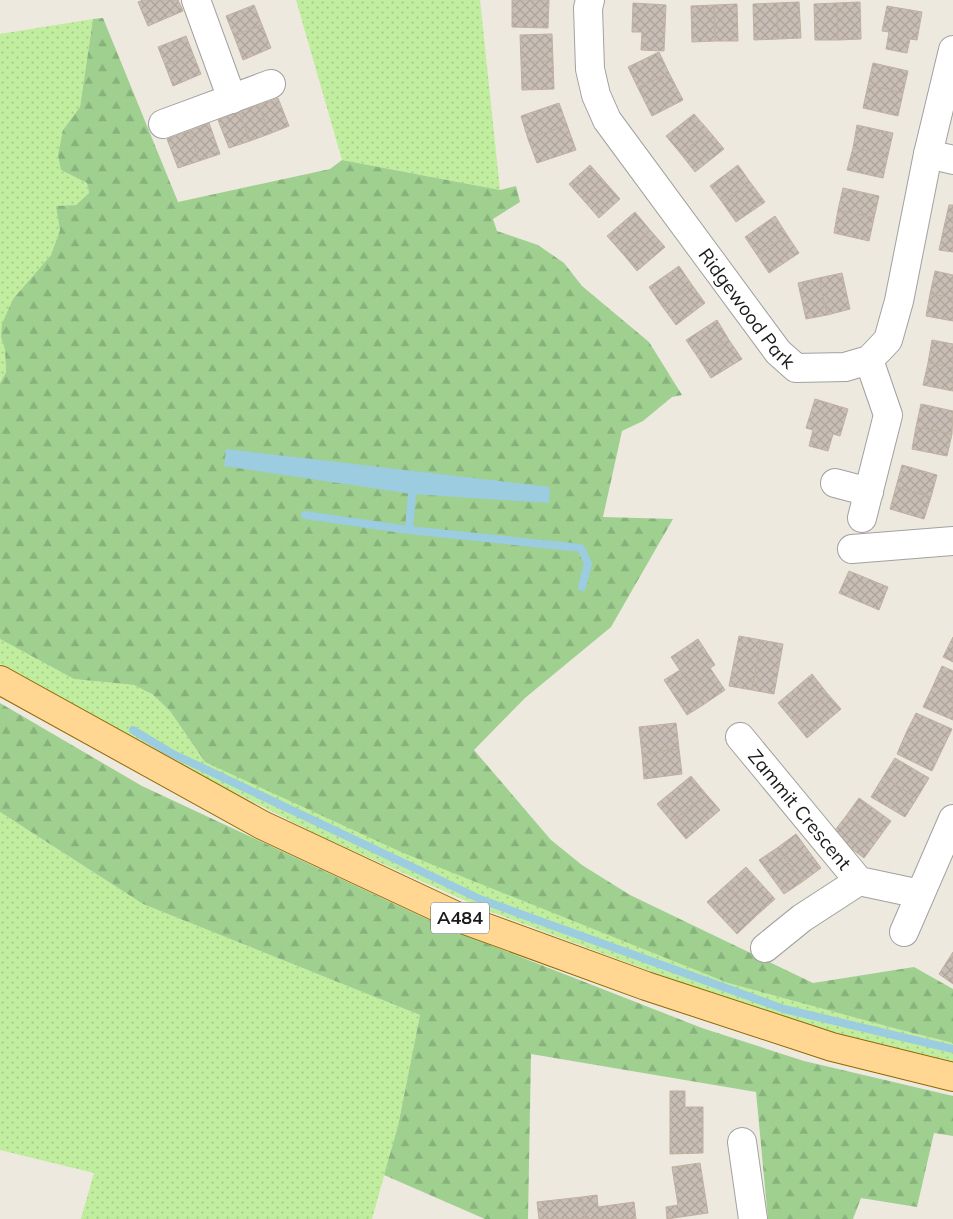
<svg xmlns="http://www.w3.org/2000/svg" width="953" height="1219" font-family="Mulish,sans-serif">
<style>
.grass{fill:url(#grass-dots)}
.forest{fill:url(#forest-firs)}
.water{fill:#9bccdf}
.lines{fill:none;stroke-linecap:round;stroke-linejoin:round}
.stream{stroke:#9bccdf;stroke-width:8}
.building{fill:url(#building-cross-hatch);stroke:#c0b0a0}
.minor-casing{stroke:#a1a1a1;stroke-width:30}
.major-casing{stroke:#916900;stroke-width:30}
.minor{stroke:#fff;stroke-width:28}
.major{stroke:#ffd692;stroke-width:28}
.labels{text-anchor:middle;stroke-width:5;stroke-linejoin:round;paint-order:stroke}
.shield{fill:#fff;stroke:#5f5f5f;stroke-width:1}
.shield-label{font-size:18px;font-weight:bold;fill:#1a1a1a}
.street-label{font-size:19px;fill:#1a1a1a;stroke:#fff}
</style>
<defs>
<pattern id="grass-dots" width="8" height="8" patternUnits="userSpaceOnUse" patternTransform="scale(1.25)"><rect width="8" height="8" fill="#c1ed9f"/><path d="M2 2h.1M6 6h.1" fill="none" stroke="#a5cb88" stroke-width="1.8" stroke-linecap="round"/></pattern>
<pattern id="forest-firs" width="22" height="20" patternUnits="userSpaceOnUse" patternTransform="scale(1.25)"><rect width="22" height="20" fill="#9fd090"/><path d="M5 1l3.5 6h-7zM16 11l3.5 6h-7z" fill="#88b27c"/></pattern>
<pattern id="building-cross-hatch" width="8" height="8" patternUnits="userSpaceOnUse" patternTransform="scale(1.25)"><rect width="8" height="8" fill="#c9beb5"/><path d="M0 0l8 8M0 8l8-8" fill="none" stroke="#aca39b"/></pattern>
</defs>
<rect width="100%" height="100%" fill="#ede9de"/>
<g class="grass">
<polygon points="296,0 480,0 500,190 342,160"/>
<polygon points="93,19 80,107 63,130 61,170 87,183 89,193 76,205 57,206 60,230 51,255 13,299 1,337 5,350 6,372 0,383 0,34"/>
<polygon points="0,639 74,679 134,685 152,694 170,711 205,762 582,924 728,983 897,1029 953,1043 953,1064 811,1031 486,910 318,835 124,736 0,664"/>
<polygon points="0,812 143,904 420,1015 398,1126 372,1219 81,1219 94,1173 0,1150"/>
</g>
<g class="forest">
<polygon points="103,18 178,202 330,169 342,160 500,190 516,186 520,202 493,219 497,231 538,245 564,263 582,286 649,342 682,395 672,397 643,421 622,431 603,517 673,519 611,627 525,698 474,750 551,840 582,865 630,895 813,983 914,967 953,989 953,1043 897,1029 728,983 401,852 205,762 170,711 152,694 134,685 74,679 0,639 0,383 6,372 5,350 1,337 2,324 13,299 51,255 60,230 56,206 76,205 89,193 87,183 61,170 58,155 63,130 80,107 93,19"/>
<polygon points="0,703 142,786 444,927 702,1028 804,1061 953,1096 953,1136 934,1133 917,1207 861,1198 853,1219 768,1219 756,1092 531,1054 528,1219 485,1219 384,1175 398,1126 420,1015 143,904 0,812"/>
</g>
<polygon class="water" points="226,449 550,487 549,503 412,494 224,466"/>
<g class="lines">
<g class="stream">
<polyline points="305,515 409,530 581,548 588,564 582,587"/>
<polyline points="409,530 412,494"/>
<polyline points="133,730 171,753 482,900 784,1009 953,1049"/>
</g>
</g>
<g class="building">
<polygon points="143,0 178,0 183,11 148,26 138,2"/>
<polygon points="512,0 549,0 548,28 512,27"/>
<polygon points="799,2 801,38 778,39 777,3"/>
<polygon points="860,2 861,39 838,40 837,3"/>
<polygon points="633,3 666,5 664,51 641,50 642,32 632,32"/>
<polygon points="777,3 778,39 754,40 753,4"/>
<polygon points="837,3 838,40 815,40 814,4"/>
<polygon points="737,4 738,41 715,41 714,5"/>
<polygon points="254,5 262,25 234,36 226,16"/>
<polygon points="714,5 715,41 692,42 691,6"/>
<polygon points="887,6 922,12 917,40 910,39 907,53 886,49 889,32 882,31"/>
<polygon points="262,25 271,48 243,60 234,36"/>
<polygon points="552,34 553,61 521,62 520,35"/>
<polygon points="186,36 193,54 165,65 158,47"/>
<polygon points="659,52 669,73 638,88 628,67"/>
<polygon points="193,54 201,74 173,86 165,65"/>
<polygon points="553,61 554,89 522,90 521,62"/>
<polygon points="873,63 908,71 903,93 868,85"/>
<polygon points="669,73 683,100 652,116 638,88"/>
<polygon points="868,85 903,93 898,116 863,108"/>
<polygon points="278,98 289,126 269,134 259,105"/>
<polygon points="559,103 567,125 528,139 521,116"/>
<polygon points="259,105 269,134 250,141 239,112"/>
<polygon points="239,112 250,141 229,148 218,120"/>
<polygon points="694,114 709,131 681,154 666,136"/>
<polygon points="209,123 220,154 199,161 189,131"/>
<polygon points="567,125 576,150 537,163 528,139"/>
<polygon points="857,125 893,133 888,155 853,148"/>
<polygon points="189,131 199,161 178,168 167,139"/>
<polygon points="709,131 724,149 695,172 681,154"/>
<polygon points="853,148 888,155 883,178 847,170"/>
<polygon points="590,165 606,183 585,202 569,184"/>
<polygon points="738,165 750,182 722,202 710,186"/>
<polygon points="750,182 765,202 736,222 722,202"/>
<polygon points="606,183 620,199 599,218 585,202"/>
<polygon points="843,188 879,196 874,218 838,210"/>
<polygon points="949,205 953,205 953,229 944,227"/>
<polygon points="838,210 874,218 869,241 834,233"/>
<polygon points="635,212 650,230 623,254 607,236"/>
<polygon points="775,216 787,235 757,255 745,237"/>
<polygon points="944,227 953,229 953,252 939,250"/>
<polygon points="650,230 665,247 637,271 623,254"/>
<polygon points="787,235 799,253 769,273 757,255"/>
<polygon points="679,266 692,285 662,306 649,287"/>
<polygon points="935,271 953,275 953,298 930,294"/>
<polygon points="842,273 850,309 827,315 819,278"/>
<polygon points="819,278 827,315 806,319 798,283"/>
<polygon points="692,285 705,303 676,325 662,306"/>
<polygon points="930,294 953,298 953,321 926,316"/>
<polygon points="717,320 729,340 699,359 686,340"/>
<polygon points="729,340 742,359 711,378 699,359"/>
<polygon points="932,340 953,344 953,368 928,363"/>
<polygon points="928,363 953,368 953,391 923,385"/>
<polygon points="815,399 848,409 840,436 833,434 828,451 809,446 813,430 806,428"/>
<polygon points="921,404 953,411 952,434 916,427"/>
<polygon points="916,427 952,434 947,456 912,449"/>
<polygon points="902,465 937,475 931,497 896,487"/>
<polygon points="896,487 931,497 924,519 890,509"/>
<polygon points="849,571 888,587 879,610 839,593"/>
<polygon points="739,636 761,640 752,690 729,686"/>
<polygon points="953,637 953,662 943,657"/>
<polygon points="698,639 715,665 710,668 725,690 703,705 671,657"/>
<polygon points="761,640 783,644 774,694 752,690"/>
<polygon points="942,666 953,671 953,695 933,686"/>
<polygon points="680,670 703,705 687,715 664,680"/>
<polygon points="812,674 827,693 793,721 778,703"/>
<polygon points="933,686 953,695 953,720 923,707"/>
<polygon points="827,693 841,709 807,738 793,721"/>
<polygon points="916,713 952,729 942,750 906,733"/>
<polygon points="676,723 679,749 642,754 639,727"/>
<polygon points="906,733 942,750 932,771 897,754"/>
<polygon points="679,749 682,774 644,779 642,754"/>
<polygon points="895,758 929,778 917,798 883,777"/>
<polygon points="691,776 706,794 672,822 657,804"/>
<polygon points="883,777 917,798 905,817 871,797"/>
<polygon points="706,794 720,810 686,839 672,822"/>
<polygon points="859,798 891,821 878,839 846,816"/>
<polygon points="846,816 878,839 864,858 832,834"/>
<polygon points="796,834 821,868 802,882 777,848"/>
<polygon points="777,848 802,882 784,894 759,860"/>
<polygon points="746,867 775,899 756,916 727,884"/>
<polygon points="727,884 756,916 737,934 707,902"/>
<polygon points="953,952 953,984 939,974"/>
<polygon points="670,1091 685,1091 685,1107 703,1107 703,1153 670,1154"/>
<polygon points="700,1163 708,1213 667,1219 666,1207 678,1205 672,1167"/>
<polygon points="597,1195 598,1207 634,1202 636,1219 585,1219 582,1197"/>
<polygon points="582,1197 585,1219 539,1219 537,1202"/>
</g>
<g class="lines">
<defs>
<g id="minor">
<polyline points="196,0 232,99"/>
<path id="s1" d="M590 0 588 8 590 69 596 95 607 120 778 352 796 368 845 367 869 360 888 340 899 301 928 154 953 50"/>
<polyline points="163,124 271,84"/>
<polyline points="928,154 953,160"/>
<polyline points="835,483 869,492"/>
<polyline points="862,518 888,415 869,360"/>
<polyline points="852,549 953,541"/>
<path id="s2" d="M740 737 859 881 920 894"/>
<polyline points="904,932 953,819"/>
<polyline points="765,948 802,918 859,881"/>
<polyline points="742,1142 753,1219"/>
</g>
<polyline id="major" points="0,680 262,825 465,920 646,986 832,1047 953,1077"/>
</defs>
<use href="#minor" class="minor-casing"/>
<use href="#major" class="major-casing"/>
<use href="#minor" class="minor"/>
<use href="#major" class="major"/>
</g>
<g class="labels">
<rect class="shield" x="431" y="902.5" width="58" height="31" rx="4"/>
<g class="shield-label">
<text x="460" y="924">A484</text>
</g>
<g class="street-label">
<text dy="7" stroke="none"><textPath href="#s1" startOffset="358">Ridgewood Park</textPath></text>
<text dy="7" stroke="none"><textPath href="#s2" startOffset="94">Zammit Crescent</textPath></text>
</g>
</g>
</svg>
